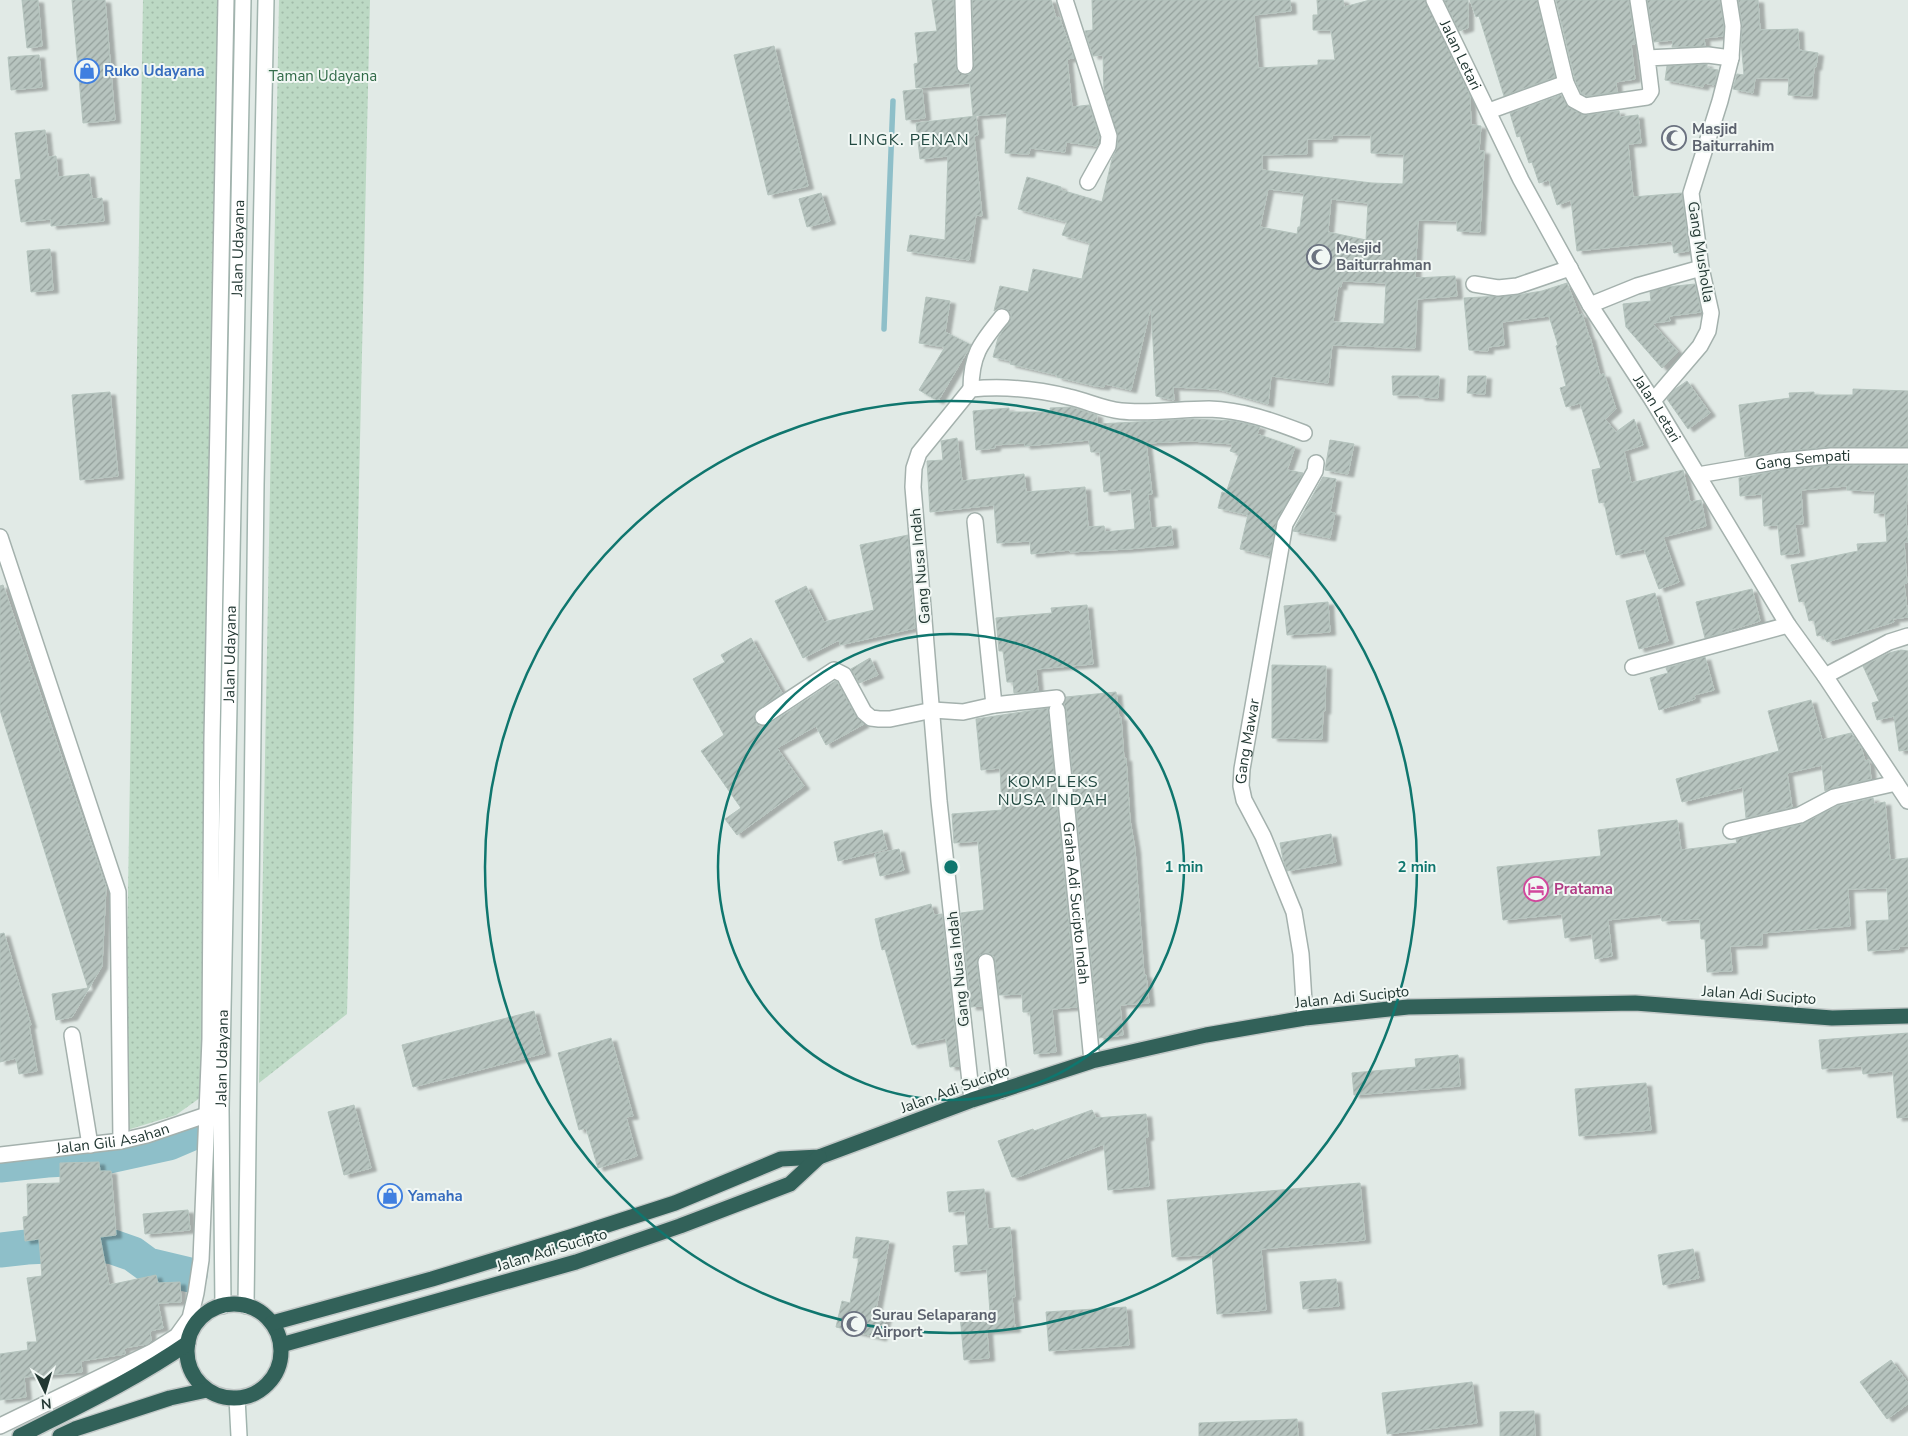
<svg xmlns="http://www.w3.org/2000/svg" width="1908" height="1436" font-family="'Nunito Sans',sans-serif">
<style>
.park{fill:url(#park-dots)}
.lines{fill:none;stroke-linecap:round;stroke-linejoin:round}
.stream{stroke:#8ebfc9;stroke-width:5.5}
.river{stroke:#8ebfc9;stroke-width:35}
.building{fill:url(#building-hatch);stroke:#b4c3bd;fill-rule:evenodd;filter:url(#shadow)}
.street-casing{stroke:#a4b1ad;stroke-width:18}
.secondary-casing{stroke:#a1b4ae;stroke-width:18}
.highway-casing{stroke:#c1c7c6;stroke-width:18}
.street{stroke:#fff;stroke-width:15}
.secondary{stroke:#fff;stroke-width:15}
.highway{stroke:#326159;stroke-width:15}
.ring{fill:none;stroke:#0f766e;stroke-width:2.5}
.labels{text-anchor:middle;stroke-width:4;stroke-linejoin:round;paint-order:stroke}
.street-label{font-size:15px;fill:#233833;stroke:#f1f7f4}
.shop-label{font-size:15px;font-weight:bold;fill:#366cbe;stroke:#f1f7f4;text-anchor:start}
.park-label{font-size:15px;fill:#326b49;stroke:#f1f7f4}
.worship-label{font-size:15px;font-weight:bold;fill:#5b616d;stroke:#f1f7f4;text-anchor:start}
.hotel-label{font-size:15px;font-weight:bold;fill:#b23c85;stroke:#f1f7f4;text-anchor:start}
.neighbourhood-label{font-size:16px;letter-spacing:1px;fill:#214840;stroke:#f1f7f4}
.centre{fill:#0f766e;stroke:#f1f7f4;stroke-width:2.5}
.ring-label{font-size:15px;text-anchor:middle;font-weight:bold;fill:#0f766e;stroke:#f1f7f4;stroke-width:4;stroke-linejoin:round;paint-order:stroke}
</style>
<defs>
<pattern id="park-dots" width="8" height="8" patternUnits="userSpaceOnUse" patternTransform="scale(1.25)"><rect width="8" height="8" fill="#bcd9c4"/><path d="M2 2h.1M6 6h.1" fill="none" stroke="#a1bba9" stroke-width="1.8" stroke-linecap="round"/></pattern>
<pattern id="building-hatch" width="6" height="6" patternUnits="userSpaceOnUse" patternTransform="scale(1.25)"><rect width="6" height="6" fill="#b7c4bf"/><path d="M-1 1l2-2M0 6l6-6M5 7l2-2" fill="none" stroke="#94a09c"/></pattern>
<filter id="shadow"><feDropShadow dx="5.5" dy="3" stdDeviation="1" flood-color="#0004"/></filter>
</defs>
<rect width="100%" height="100%" fill="#e1eae6"/>
<g class="park">
<polygon points="143,0 222,0 204,1095 176,1115 124,1131"/>
<polygon points="279,0 370,0 347,1014 259,1083"/>
</g>
<g class="lines">
<polyline class="stream" points="884,329 893,101"/>
<g class="river">
<polyline points="0,1165 47,1160 105,1157 169,1143 197,1131"/>
<polyline points="0,1250 27,1247 91,1244 113,1247 133,1254 148,1265 190,1275"/>
</g>
</g>
<g class="building">
<polygon points="22,0 38,0 42,46 27,48"/>
<polygon points="72,0 105,0 115,120 83,123"/>
<polygon points="932,0 954,0 956,66 957,71 965,75 970,74 974,66 972,0 1051,0 1056,18 1059,17 1074,58 1067,59 1072,107 1089,105 1099,137 1097,146 1066,142 1065,152 1030,148 1029,154 1005,153 1007,113 973,116 970,83 916,88 914,64 918,63 915,33 937,31"/>
<path d="M1092 0H1290L1291 11 1254 15 1258 68 1318 65V60H1335L1331 30H1313V15H1318L1317 0H1343L1344 7 1370 0H1425L1470 96 1471 125 1481 126 1479 151H1484L1480 232 1457 231V221L1418 220 1415 278 1455 276 1457 296 1417 299 1415 348 1332 345 1328 383 1271 376 1268 404 1217 389 1173 387 1174 400 1156 396 1151 306 1131 390 1105 384 1104 387 1095 386 1057 377V375L1010 364 1011 361 993 357 998 338 1011 318V313L1004 308H999L994 311 1000 286 1028 292 1033 269 1082 279 1090 243 1062 235 1067 222 1018 209 1027 177 1061 187V190L1102 202 1112 159 1117 147 1118 137 1104 92 1103 55 1093 56 1085 31 1093 30ZM1332 135H1371V153L1404 154 1403 184 1372 183 1262 170V155L1307 154V139H1332ZM1268 189 1304 193 1300 227H1298L1297 234 1260 227ZM1331 199 1368 203 1366 240 1328 232ZM1342 281 1386 283 1384 324 1333 322 1338 286 1341 287Z"/>
<polygon points="1444,0 1468,0 1468,28 1459,31"/>
<polygon points="1470,0 1537,0 1555,77 1504,96 1479,16 1476,17"/>
<polygon points="1556,0 1629,0 1635,44 1631,44 1635,79 1616,82 1617,92 1587,96 1581,93 1575,80"/>
<polygon points="1647,0 1720,0 1724,26 1723,36 1704,38 1705,46 1672,47 1673,40 1654,42"/>
<polygon points="1738,0 1758,0 1760,30 1798,29 1799,50 1818,53 1816,67 1814,67 1812,96 1788,95 1789,78 1755,78 1753,93 1733,89 1737,74 1744,75 1741,41 1742,25"/>
<polygon points="774,46 808,186 768,195 734,55"/>
<polygon points="39,55 42,87 11,90 8,57"/>
<polygon points="1707,64 1707,68 1718,70 1714,85 1704,83 1703,87 1665,80 1667,66"/>
<polygon points="922,89 925,118 906,120 903,91"/>
<polygon points="1561,95 1569,108 1581,114 1586,115 1619,111 1620,117 1638,115 1641,143 1628,144 1633,197 1682,193 1689,251 1674,253 1672,241 1577,251 1571,200 1557,205 1549,180 1539,183 1532,162 1529,163 1520,136 1517,137 1510,113"/>
<polygon points="976,116 978,135 974,136 982,216 976,215 969,260 907,251 910,235 945,240 948,156 920,159 916,123"/>
<polygon points="45,130 48,157 56,156 58,177 89,174 92,199 102,198 104,221 51,226 51,219 21,222 15,180 21,179 15,133"/>
<polygon points="821,193 830,221 807,227 799,199"/>
<polygon points="50,249 53,290 31,292 27,251"/>
<polygon points="1567,283 1579,315 1582,314 1589,337 1590,337 1600,375 1604,374 1616,409 1605,419 1616,432 1634,419 1643,445 1624,451 1631,483 1683,470 1690,502 1701,500 1706,526 1663,537 1679,582 1659,589 1644,549 1616,555 1604,502 1599,503 1592,470 1601,468 1580,403 1566,407 1560,388 1566,386 1556,346 1558,345 1549,316 1502,322 1504,345 1488,347 1488,351 1469,350 1464,298 1518,295 1542,291"/>
<polygon points="1695,284 1701,312 1669,316 1670,321 1652,323 1678,352 1662,368 1626,327 1623,304 1651,301 1650,292 1667,287"/>
<polygon points="926,297 950,301 945,332 971,345 938,401 919,390 945,347 919,343"/>
<polygon points="1392,376 1439,376 1438,398 1419,397 1419,395 1393,395"/>
<polygon points="1468,376 1486,376 1485,394 1467,393"/>
<polygon points="1687,381 1710,413 1688,429 1667,399 1674,390"/>
<polygon points="1853,389 1908,391 1908,447 1830,447 1778,452 1745,457 1739,405 1790,398 1789,393 1814,392 1814,395 1853,395"/>
<polygon points="110,392 118,476 80,480 72,395"/>
<polygon points="1071,407 1097,415 1097,424 1193,419 1235,421 1260,427 1257,434 1295,447 1287,470 1303,473 1277,520 1270,556 1240,549 1248,515 1218,508 1222,492 1226,493 1239,454 1230,451 1233,444 1191,441 1146,443 1152,494 1148,494 1151,528 1171,526 1173,545 1128,549 1070,552 1070,550 1031,554 1030,541 997,543 994,505 930,512 927,461 943,460 941,441 957,438 962,481 1024,474 1026,492 1085,487 1088,527 1104,526 1105,532 1135,529 1131,489 1104,492 1100,452 1091,452 1089,440 1025,446 1024,443 995,445 995,448 976,450 973,411 1009,408 1009,412 1051,412 1050,408"/>
<polygon points="1330,440 1354,444 1348,474 1325,470"/>
<polygon points="1831,465 1908,465 1906,519 1908,542 1904,542 1907,583 1904,584 1908,617 1893,619 1894,622 1827,642 1823,635 1817,636 1814,620 1809,621 1804,601 1799,602 1791,565 1858,551 1857,544 1887,542 1885,513 1874,513 1875,491 1847,490 1847,486 1801,490 1803,524 1795,524 1799,553 1781,555 1778,525 1764,526 1762,494 1740,496 1739,478 1780,470"/>
<polygon points="1323,477 1336,479 1330,512 1335,513 1330,538 1293,531"/>
<polygon points="908,535 915,628 840,645 839,640 803,658 775,601 806,586 824,622 874,610 860,545"/>
<polygon points="3,585 106,887 102,966 72,1017 56,1020 52,994 88,988 0,710 0,586"/>
<polygon points="1752,589 1760,621 1705,638 1696,602"/>
<polygon points="1655,593 1668,641 1639,649 1626,601"/>
<polygon points="1328,602 1330,632 1287,635 1284,606"/>
<polygon points="1087,605 1093,664 1036,669 1038,691 1014,693 1013,682 1007,682 1003,651 999,651 996,618 1052,613 1051,608"/>
<polygon points="751,638 782,693 755,712 754,718 758,725 763,726 768,725 835,681 837,682 856,716 864,724 826,745 816,726 777,748 804,786 737,835 725,819 741,808 701,751 724,735 693,679 725,662 721,655"/>
<polygon points="1901,650 1908,651 1908,750 1899,751 1894,716 1877,720 1872,703 1879,701 1863,666 1889,653"/>
<polygon points="1705,657 1714,690 1694,695 1695,699 1659,710 1650,678 1668,673 1666,668"/>
<polygon points="870,658 878,675 859,683 851,669"/>
<polygon points="1272,665 1326,666 1325,711 1323,711 1322,739 1272,738"/>
<polygon points="1116,692 1119,718 1121,717 1124,759 1126,758 1130,820 1135,849 1144,975 1146,975 1149,1003 1120,1005 1123,1035 1099,1038 1066,709 1064,704 1066,697"/>
<polygon points="1811,700 1822,740 1851,733 1861,747 1865,761 1869,760 1871,779 1832,788 1825,791 1822,765 1787,773 1792,807 1746,818 1743,787 1682,802 1676,779 1779,751 1768,711"/>
<polygon points="1048,708 1077,1007 1052,1009 1056,1052 1034,1054 1030,1012 1023,1012 1022,994 999,995 995,961 993,956 989,953 980,955 977,963 982,1006 971,1007 961,913 984,910 978,841 954,843 952,814 1002,810 1000,768 981,770 976,719"/>
<polygon points="1873,798 1874,804 1885,802 1890,860 1908,858 1908,946 1899,946 1899,949 1868,951 1866,921 1889,920 1887,888 1848,889 1850,926 1762,933 1762,945 1730,946 1732,971 1707,972 1705,939 1701,939 1700,919 1662,921 1661,914 1608,920 1612,956 1595,959 1592,934 1565,938 1562,914 1503,920 1497,867 1601,856 1598,830 1677,820 1681,850 1737,843 1736,839 1802,824 1837,806"/>
<polygon points="882,830 887,849 838,861 834,842"/>
<polygon points="1331,834 1336,862 1287,871 1283,859 1280,843"/>
<polygon points="899,849 904,870 880,876 875,854"/>
<polygon points="931,904 934,915 942,914 959,1066 950,1067 946,1038 912,1045 885,949 882,950 875,919"/>
<polygon points="4,933 31,1025 29,1025 37,1071 19,1074 16,1058 0,1062 0,934"/>
<polygon points="534,1011 545,1053 413,1087 402,1045"/>
<polygon points="1908,1033 1908,1117 1897,1118 1893,1071 1863,1074 1862,1066 1822,1069 1819,1040"/>
<polygon points="611,1038 633,1116 626,1117 637,1156 598,1168 586,1128 579,1130 558,1053"/>
<polygon points="1458,1055 1460,1086 1354,1095 1352,1073 1416,1067 1415,1059"/>
<polygon points="1646,1083 1651,1130 1579,1136 1575,1089"/>
<polygon points="354,1105 371,1168 344,1175 328,1112"/>
<polygon points="1092,1110 1096,1118 1146,1114 1148,1137 1145,1138 1149,1186 1108,1190 1104,1144 1018,1177 1012,1177 998,1141 1033,1129 1034,1131"/>
<polygon points="99,1162 100,1171 111,1171 116,1235 100,1237 109,1285 156,1275 158,1283 180,1282 181,1302 158,1303 163,1328 150,1331 151,1341 147,1344 124,1348 125,1354 81,1361 82,1372 24,1377 26,1397 0,1400 0,1354 28,1350 27,1342 37,1342 27,1278 42,1276 39,1239 25,1241 23,1217 28,1216 27,1184 60,1183 60,1163"/>
<polygon points="1360,1183 1365,1240 1261,1249 1266,1310 1217,1314 1212,1254 1172,1257 1167,1200"/>
<polygon points="984,1189 988,1229 1010,1227 1015,1297 1012,1297 1015,1329 987,1331 989,1358 964,1360 960,1315 990,1313 987,1269 955,1272 953,1246 968,1245 965,1211 949,1212 947,1192"/>
<polygon points="188,1210 190,1230 145,1234 143,1214"/>
<polygon points="856,1237 889,1241 876,1309 887,1312 881,1338 836,1327 842,1301 850,1303 859,1258 853,1258"/>
<polygon points="1693,1249 1699,1278 1663,1285 1658,1255"/>
<polygon points="1336,1279 1339,1306 1303,1309 1300,1282"/>
<polygon points="1126,1307 1129,1345 1049,1351 1046,1312"/>
<polygon points="1891,1360 1908,1383 1908,1404 1887,1419 1860,1382"/>
<polygon points="1472,1382 1477,1423 1387,1434 1382,1393"/>
<polygon points="1534,1411 1535,1436 1500,1436 1500,1412"/>
<polygon points="1297,1419 1298,1436 1199,1436 1199,1423"/>
</g>
<g class="lines">
<defs>
<g id="street">
<polyline points="963,0 965,66"/>
<polyline points="1065,0 1109,136 1108,146 1088,182"/>
<path id="s1" d="M1434 0 1521 180 1590 305 1653 401 1788 625 1825 676 1908 801"/>
<polyline points="1546,0 1566,83 1574,100 1585,106 1647,97 1651,91 1647,58 1708,55 1731,58"/>
<polyline points="1638,0 1647,58"/>
<polyline points="1489,111 1566,83"/>
<polyline points="1474,284 1498,288 1517,286 1570,268"/>
<polyline points="1590,305 1637,286 1701,268"/>
<path d="M971 389C971 354 981 343 1002 317"/>
<polyline points="1653,401 1700,346 1708,331 1711,313 1701,268 1691,193 1720,101 1731,58 1733,26 1729,0"/>
<path id="s2" d="M1698 475 1779 461 1831 456H1908"/>
<polyline points="975,521 994,705"/>
<polyline points="0,537 118,892 121,1141"/>
<polyline points="1633,667 1788,625"/>
<polyline points="1825,676 1889,642 1908,636"/>
<path id="s3" d="M1057 710 1092 1061"/>
<polyline points="763,717 834,670 844,675 864,712 871,718 879,719 890,719 933,710 963,712 994,705 1057,698"/>
<polyline points="1731,831 1800,815 1834,797 1896,783"/>
<polyline points="986,962 1001,1091"/>
<path id="s4" d="M1305 1018 1301 954 1294 912 1263 836 1244 800 1241 786 1242 769 1285 524 1315 471 1316 463"/>
<polyline points="72,1035 90,1145"/>
<path d="M972 1100 939 801 913 487 914 468 919 453 971 389C1004 386 1037 389 1069 397 1087 401 1103 409 1121 411 1150 414 1179 409 1209 409 1243 410 1273 421 1304 433"/>
<path id="s5" d="M0 1155 121 1141 147 1135 215 1112"/>
<polyline points="0,1426 152,1352 177,1336 190,1318 196,1293 201,1260 210,1039 212,739 226,0"/>
</g>
<g id="secondary">
<path id="s6" d="M223 1306 221 1110 243 0"/>
<polyline points="246,1306 256,485 266,0"/>
<polyline points="237,1398 239,1436"/>
</g>
<g id="highway">
<circle cx="234" cy="1351" r="47"/>
<polyline points="272,1323 432,1279 570,1237 675,1203 781,1159 819,1157 972,1100 1092,1061 1206,1035 1305,1018 1408,1007 1635,1003 1832,1018 1908,1016"/>
<polyline points="281,1345 576,1262 680,1226 790,1184 819,1157"/>
<path d="M20 1436C77 1407 136 1379 188 1343"/>
<polyline points="60,1436 75,1429 170,1398 207,1390"/>
</g>
</defs>
<use href="#street" class="street-casing"/>
<use href="#secondary" class="secondary-casing"/>
<use href="#highway" class="highway-casing"/>
<use href="#street" class="street"/>
<use href="#secondary" class="secondary"/>
<use href="#highway" class="highway"/>
</g>
<g class="ring">
<circle cx="951" cy="867" r="233"/>
<circle cx="951" cy="867" r="466"/>
</g>
<defs>
<symbol id="shop-ring" viewBox="-11 -11 22 22"><circle r="9.5" fill="#f1f7f4" stroke="#3f7fe0" stroke-width="1.5"/><path d="M-5-2.5h2.3a2.7 3.5 0 0 1 5.4 0H5L5.5 6h-11ZM-1.5-2.5h3a1.5 2.3 0 0 0-3 0Z" fill="#3f7fe0"/></symbol>
<symbol id="mosque-ring" viewBox="-11 -11 22 22"><circle r="9.5" fill="#f1f7f4" stroke="#6b7280" stroke-width="1.5"/><path d="M3.5-4.9A6 6 0 1 0 3.5 4.9A5 5 0 1 1 3.5-4.9Z" fill="#6b7280"/></symbol>
<symbol id="hotel-ring" viewBox="-11 -11 22 22"><circle r="9.5" fill="#f1f7f4" stroke="#d1479c" stroke-width="1.5"/><path d="M-6-4.5h1.5V1H6V5H4.5V3h-9V5H-6ZM-4 0a1.8 1.8 0 1 1 3.6 0ZM.5 0V-2.5h3Q6-2.5 6 0Z" fill="#d1479c"/></symbol>
</defs>
<g fill-rule="evenodd">
<use href="#shop-ring" x="73" y="57" width="28" height="28"/>
<use href="#mosque-ring" x="1660" y="124" width="28" height="28"/>
<use href="#mosque-ring" x="1305" y="243" width="28" height="28"/>
<use href="#hotel-ring" x="1522" y="875" width="28" height="28"/>
<use href="#shop-ring" x="376" y="1182" width="28" height="28"/>
<use href="#mosque-ring" x="840" y="1310" width="28" height="28"/>
</g>
<g class="labels">
<g class="street-label">
<text dy="5" stroke="none"><textPath href="#s1" startOffset="61">Jalan Letari</textPath></text>
<text dy="5" stroke="none"><textPath href="#s6" startOffset="1058">Jalan Udayana</textPath></text>
<text transform="translate(1701 252) rotate(81)" y="5">Gang Musholla</text>
<text dy="5" stroke="none"><textPath href="#s1" startOffset="466">Jalan Letari</textPath></text>
<text dy="5" stroke="none"><textPath href="#s2" startOffset="106">Gang Sempati</textPath></text>
<text transform="translate(920 566) rotate(-95)" y="5">Gang Nusa Indah</text>
<text dy="5" stroke="none"><textPath href="#s6" startOffset="652">Jalan Udayana</textPath></text>
<text dy="5" stroke="none"><textPath href="#s4" startOffset="289">Gang Mawar</textPath></text>
<text dy="5" stroke="none"><textPath href="#s3" startOffset="194">Graha Adi Sucipto Indah</textPath></text>
<text transform="translate(958 969) rotate(-96)" y="5">Gang Nusa Indah</text>
<text transform="translate(1759 995) rotate(4)" y="5">Jalan Adi Sucipto</text>
<text transform="translate(1352 997) rotate(-6)" y="5">Jalan Adi Sucipto</text>
<text dy="5" stroke="none"><textPath href="#s6" startOffset="248">Jalan Udayana</textPath></text>
<text transform="translate(955 1089) rotate(-20)" y="5">Jalan Adi Sucipto</text>
<text dy="5" stroke="none"><textPath href="#s5" startOffset="114">Jalan Gili Asahan</textPath></text>
<text transform="translate(552 1250) rotate(-17)" y="5">Jalan Adi Sucipto</text>
</g>
<g class="shop-label">
<text x="104" y="76">Ruko Udayana</text>
<text x="408" y="1201">Yamaha</text>
</g>
<g class="park-label">
<text x="323" y="81">Taman Udayana</text>
</g>
<g class="worship-label">
<text x="1692" y="134">Masjid<tspan x="1692" dy="17">Baiturrahim</tspan></text>
<text x="1336" y="253">Mesjid<tspan x="1336" dy="17">Baiturrahman</tspan></text>
<text x="872" y="1320">Surau Selaparang<tspan x="872" dy="17">Airport</tspan></text>
</g>
<g class="hotel-label">
<text x="1554" y="894">Pratama</text>
</g>
<g class="neighbourhood-label">
<text x="909" y="145">LINGK. PENAN</text>
<text x="1053" y="787">KOMPLEKS<tspan x="1053" dy="18">NUSA INDAH</tspan></text>
</g>
</g>
<circle cx="951" cy="867" r="8" class="centre"/>
<g class="ring-label">
<text x="1184" y="872">1 min</text>
<text x="1417" y="872">2 min</text>
</g>
<g transform="translate(45 1391) rotate(175)" stroke="#f1f7f4" stroke-width="4" paint-order="stroke">
<path d="M0-4L9 19L0 12L-9 19Z" fill="#233833"/>
<text y="-8" font-size="14" font-weight="bold" text-anchor="middle" fill="#233833">N</text>
</g>
</svg>
